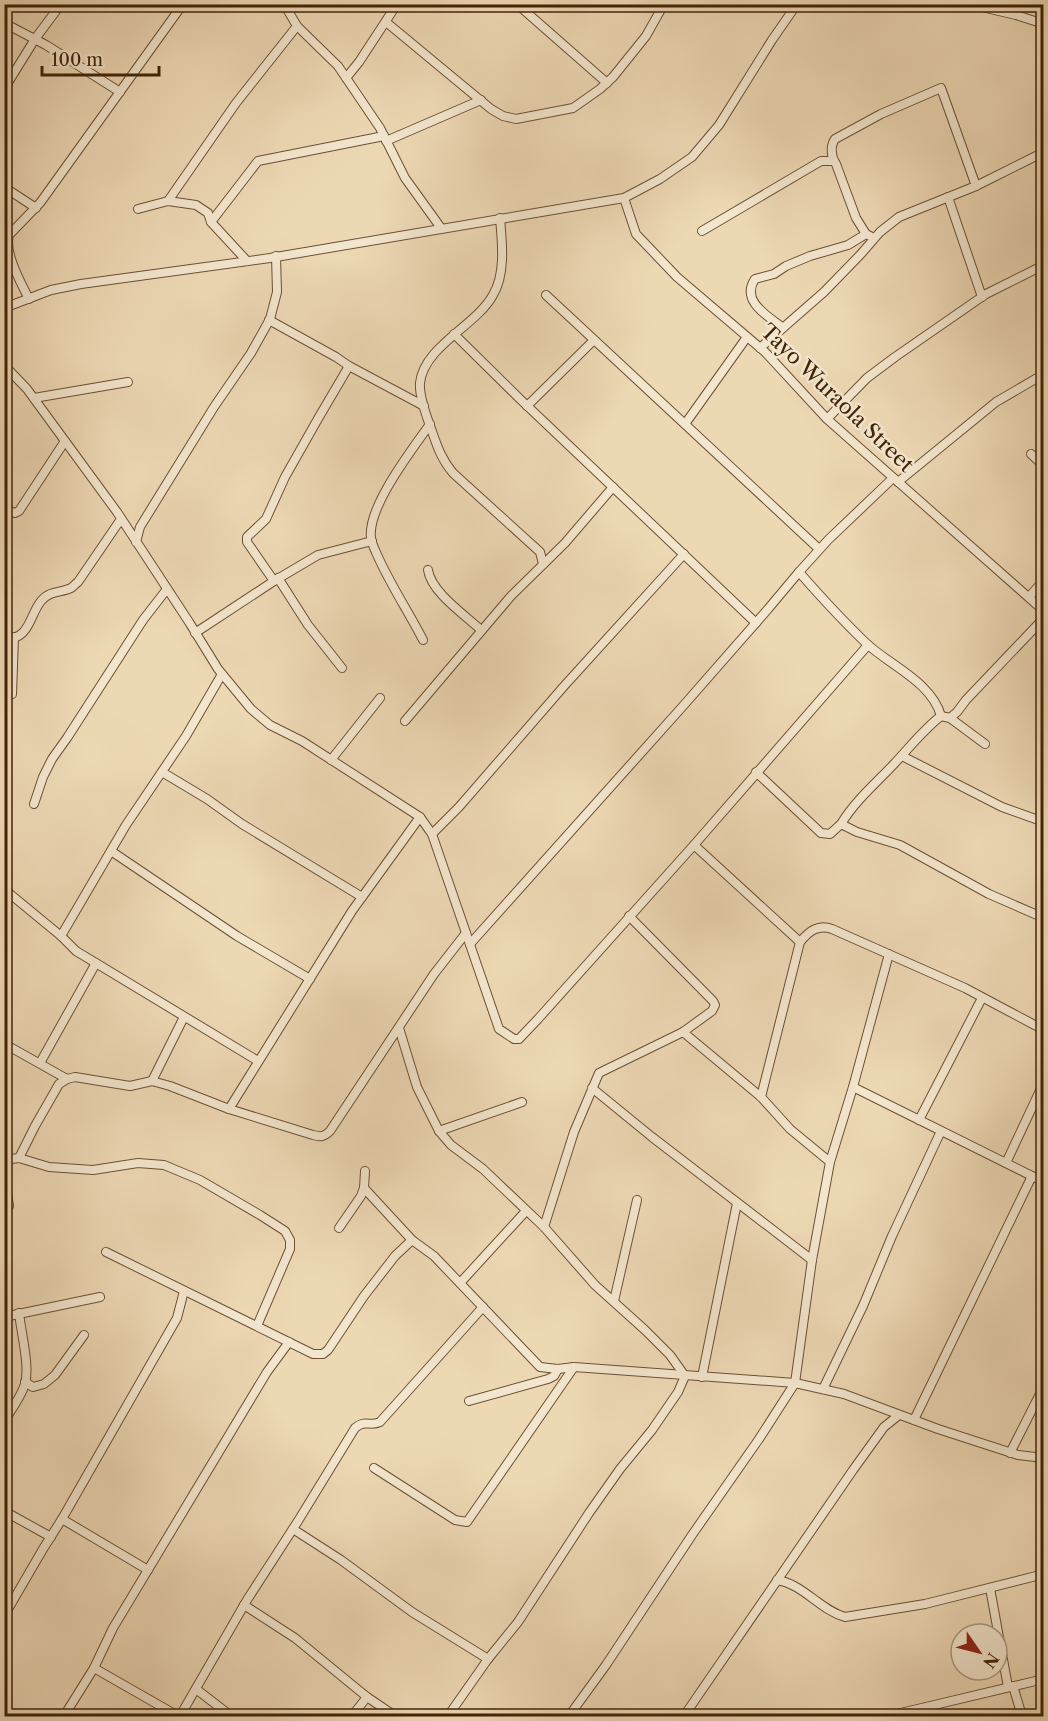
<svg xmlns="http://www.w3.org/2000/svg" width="1048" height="1721" font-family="'Libre Caslon Text',serif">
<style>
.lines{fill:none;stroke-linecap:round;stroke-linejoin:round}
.minor-casing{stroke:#6c5033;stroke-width:10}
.minor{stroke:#f3e6ce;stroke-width:8}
.labels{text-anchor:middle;stroke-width:5;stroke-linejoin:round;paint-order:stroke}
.street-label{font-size:21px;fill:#412308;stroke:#f3e6ce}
</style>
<rect width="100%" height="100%" fill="#edd8b4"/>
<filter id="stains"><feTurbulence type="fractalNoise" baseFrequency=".00333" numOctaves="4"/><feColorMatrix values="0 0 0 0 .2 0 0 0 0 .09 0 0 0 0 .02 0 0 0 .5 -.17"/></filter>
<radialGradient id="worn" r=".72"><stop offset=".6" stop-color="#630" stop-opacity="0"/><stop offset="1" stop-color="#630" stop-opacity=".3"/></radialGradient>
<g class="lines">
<defs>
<g id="minor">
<polyline points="284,4 297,26 338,66 380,128 405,178 441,228"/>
<polyline points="517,4 607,83"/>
<polyline points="969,4 1016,15 1044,24"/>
<polyline points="386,22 491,109 503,116 516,119 573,108 600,89 613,77 646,36 664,4"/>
<polyline points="4,23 46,45 120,92"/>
<polyline points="346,78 359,62 397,4"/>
<polyline points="4,89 35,39 61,4"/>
<polyline points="386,141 481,100"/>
<polyline points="4,187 36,208"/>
<polyline points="948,197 982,297"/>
<polyline points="624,198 636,234 677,277 765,352 827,419 1044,611"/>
<polyline points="168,201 236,103 297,26"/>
<polyline points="138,209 168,201 196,205 208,213 211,222 247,261"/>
<path d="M500 218C502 242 506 273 493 295 476 326 424 346 420 383 419 395 425 412 429 423 436 442 440 458 453 473L540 552 543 564"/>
<polyline points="211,222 258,161 384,136"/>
<polyline points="702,231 821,161 834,161"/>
<path d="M874 238 866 234 856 218 836 164C831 157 830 146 835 139L881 114 941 88 976 186"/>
<polyline points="546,295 819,549"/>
<path d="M29 299C21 283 4 253 9 235L40 203 183 4"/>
<polyline points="4,308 51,290 81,284 270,258 624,198 660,179 692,157 719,125 772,40 797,4"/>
<polyline points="269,320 336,357 349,366 424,406"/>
<path d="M783 328C768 316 740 301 755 279L774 274 786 266 810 256 848 245 866 234"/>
<polyline points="454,334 521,400 756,623"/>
<polyline points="760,348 824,292 860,255 880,232 899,217 976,186 1044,152"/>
<polyline points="4,365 27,389 65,441 117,512 189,622 218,669 251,709 270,725 302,741 420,817 432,834 499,1029 514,1039 519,1039 538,1019 694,845 868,645"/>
<polyline points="34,398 128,382"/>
<polyline points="527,406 594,340"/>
<polyline points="827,419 867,378 895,357 986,294 1044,265"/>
<polyline points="685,424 747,337"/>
<polyline points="1031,454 1044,466"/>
<polyline points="898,482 996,402 1044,374"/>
<polyline points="4,509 15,513 19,511 65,441"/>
<polyline points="136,542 140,527 214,407 251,353 270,319 277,292 276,256"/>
<path d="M428 570C431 592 465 615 481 630"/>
<path d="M799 572C820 596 842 620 866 643 889 665 932 682 941 716"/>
<polyline points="278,578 308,625 342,668"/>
<polyline points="274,581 247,542 247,537 266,519 285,477 319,417 349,366"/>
<polyline points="1029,597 1044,580"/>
<polyline points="195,633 274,581 318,555 372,541"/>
<path d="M4 639C30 640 29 616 41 601 50 590 61 593 71 588 74 586 75 584 78 582L121 519"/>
<path d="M423 640C409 613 392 587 379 559 376 552 372 545 371 538 367 507 412 450 430 424"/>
<polyline points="12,694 14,637"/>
<polyline points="941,716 950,718 957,712 966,700 1044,618"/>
<polyline points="950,718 985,744"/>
<polyline points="405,721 511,596 565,543 613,487"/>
<polyline points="902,756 1002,807 1044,822"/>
<polyline points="331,760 380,698"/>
<polyline points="162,772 207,799 242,824 362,897"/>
<polyline points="756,772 821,833 830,834 841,824 857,832 900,845 989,894 1044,918"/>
<polyline points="34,804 43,777 52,759 67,738 143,620 167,589"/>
<path d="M841 824C855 801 876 783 894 764 910 747 923 730 941 716"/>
<polyline points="432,834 459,807 565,685 684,554"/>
<polyline points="694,845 800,942"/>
<polyline points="111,851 237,936 310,979"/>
<polyline points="4,889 61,936 76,951 258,1061"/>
<polyline points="61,936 126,825 186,736 222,674"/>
<polyline points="470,944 683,706 768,609 799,572 828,540 893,478"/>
<polyline points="399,1028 417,1087 439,1131 451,1145 483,1169 544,1227 595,1285 645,1330 670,1355 685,1376 678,1392 652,1430 620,1469 589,1513 518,1622 488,1659 448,1716"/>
<polyline points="683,1032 761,1097 790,1129 830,1162"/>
<polyline points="10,1047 67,1079"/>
<polyline points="40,1063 96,963"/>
<polyline points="152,1081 184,1017"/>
<polyline points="853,1087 1044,1182"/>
<polyline points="592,1088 652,1137 812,1260"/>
<path d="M761 1097 800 942C809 931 818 924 832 929L965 988 1044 1030"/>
<polyline points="229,1109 352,911 420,817"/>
<polyline points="919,1120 982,998"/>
<polyline points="439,1131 522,1102"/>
<path d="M19 1158 35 1126 59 1084 67 1079 75 1077 130 1086 152 1081 170 1086 229 1109 313 1135C321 1137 324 1137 330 1131L434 974 466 933"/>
<polyline points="1006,1163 1044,1082"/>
<polyline points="4,1167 11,1159 19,1158 49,1167 93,1170 138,1163 164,1165 200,1180 260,1215 285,1231 290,1240 290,1249 257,1326"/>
<polyline points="4,1172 9,1206 4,1214"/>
<polyline points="364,1188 412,1240 434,1256 540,1367 558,1369 574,1367 795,1383 844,1394 938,1429 1018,1455 1044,1458"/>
<polyline points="544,1227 574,1132 599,1073 683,1032 712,1011 715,1005 713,1001 629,916"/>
<polyline points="339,1228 361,1196 364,1188 365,1171"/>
<polyline points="106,1252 313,1354 323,1354 328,1350 364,1296 395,1256 412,1240"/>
<polyline points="460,1283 526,1211"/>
<polyline points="614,1301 637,1200"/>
<polyline points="4,1317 100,1297"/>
<polyline points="702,1377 737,1203"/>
<polyline points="25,1382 33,1387 44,1384 55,1375 84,1335"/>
<polyline points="823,1389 863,1306 892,1236 941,1131"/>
<polyline points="469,1401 548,1379 554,1376 558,1369"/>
<polyline points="914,1420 1032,1176"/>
<path d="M4 1421C12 1409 21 1397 25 1384 30 1366 21 1332 19 1313"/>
<polyline points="1010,1453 1044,1386"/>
<polyline points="374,1468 455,1520 467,1522 574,1367"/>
<polyline points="4,1511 51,1537"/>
<polyline points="62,1519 148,1570"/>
<polyline points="293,1529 341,1560 412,1612 488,1659"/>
<path d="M777 1580C803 1584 820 1610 845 1617L925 1604 1044 1574"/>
<polyline points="990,1588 1008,1687"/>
<polyline points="244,1605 295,1638 367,1697 395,1716"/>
<polyline points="4,1616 43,1549 62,1519 177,1318 184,1291"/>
<polyline points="94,1668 178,1716"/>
<polyline points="1013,1686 1022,1716"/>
<polyline points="196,1689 231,1716"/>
<polyline points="64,1716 94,1668 113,1628 267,1372 289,1342"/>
<path d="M180 1716 247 1600 298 1521 355 1428C365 1419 370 1427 380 1422L483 1307"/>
<polyline points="352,1716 367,1697"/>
<polyline points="569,1716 606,1665 692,1535 759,1439 795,1383 812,1260 830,1162 853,1087 889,954"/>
<polyline points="684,1716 853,1470 884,1427 899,1415"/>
<polyline points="888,1716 1044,1679"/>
</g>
</defs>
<use href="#minor" class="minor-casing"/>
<use href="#minor" class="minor"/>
</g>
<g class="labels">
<g class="street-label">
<text transform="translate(837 398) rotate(44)" y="7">Tayo Wuraola Street</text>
</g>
</g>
<rect width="1048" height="1721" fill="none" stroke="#edd8b4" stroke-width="24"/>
<rect x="6" y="6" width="1036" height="1709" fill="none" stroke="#412308" stroke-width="3"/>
<rect x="12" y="12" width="1024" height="1697" fill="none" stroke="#412308" stroke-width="1.5"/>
<g transform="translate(979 1652) rotate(125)"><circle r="28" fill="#f3e6ce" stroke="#ac987f" stroke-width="1.5"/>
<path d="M0-4.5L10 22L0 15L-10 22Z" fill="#8f2418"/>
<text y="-9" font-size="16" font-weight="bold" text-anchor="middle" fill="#412308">N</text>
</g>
<path d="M42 66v9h117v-9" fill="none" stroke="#412308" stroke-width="3"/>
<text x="51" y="66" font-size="18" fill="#412308" stroke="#f3e6ce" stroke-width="4.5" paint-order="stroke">100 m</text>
<rect width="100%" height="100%" filter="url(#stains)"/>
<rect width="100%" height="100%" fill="url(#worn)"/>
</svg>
